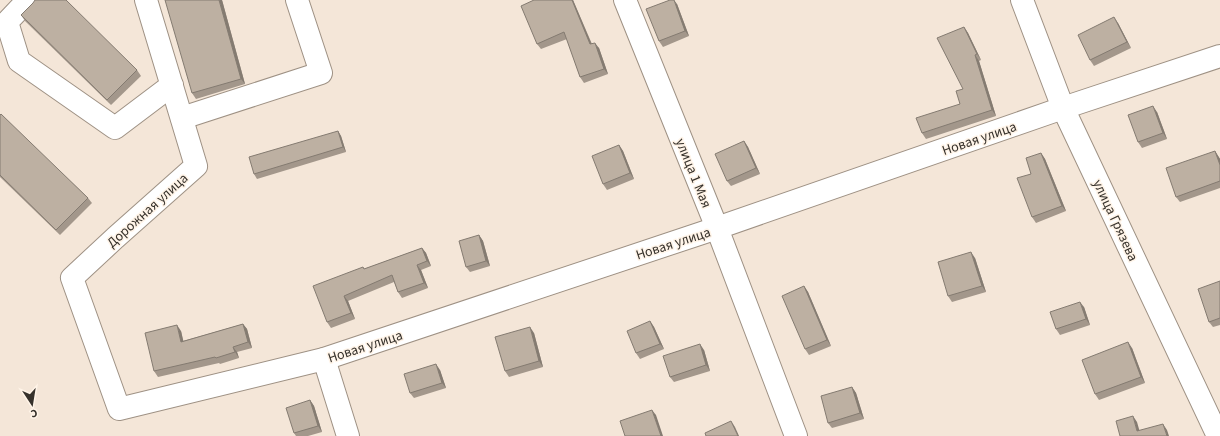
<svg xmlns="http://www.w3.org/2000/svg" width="1220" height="436" font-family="'Source Sans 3',sans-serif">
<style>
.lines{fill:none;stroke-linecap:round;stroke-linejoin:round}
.minor-casing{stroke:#9e9184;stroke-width:24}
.minor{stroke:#fff;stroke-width:22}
.wall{fill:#a3978b}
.shaded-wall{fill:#847b71}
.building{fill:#bdb0a2;stroke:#847b71}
.labels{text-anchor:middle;stroke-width:3;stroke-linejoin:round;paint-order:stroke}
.street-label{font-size:14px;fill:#36312b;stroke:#fff4e8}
</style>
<rect width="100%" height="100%" fill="#f4e6d8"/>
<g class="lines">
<defs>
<g id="minor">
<polyline points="28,0 7,22 19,61 115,128 172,85"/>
<polyline points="146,0 196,166 115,238 72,278 119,409 324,359 717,228 1063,108 1220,56"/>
<polyline points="625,0 717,228 796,436"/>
<polyline points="1022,0 1063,108 1218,436"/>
<polyline points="182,118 321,73 297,0"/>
<polyline points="324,359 348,436"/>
</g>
</defs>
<use href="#minor" class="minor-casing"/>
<use href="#minor" class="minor"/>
</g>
<g class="wall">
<polygon points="222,0 245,84 196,99 192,93"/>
<polygon points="534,0 573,0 592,44 599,48 608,74 584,83 580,77 567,39 541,49 537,44"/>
<polygon points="677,4 689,36 663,47 659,41"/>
<polygon points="21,15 137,70 141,76 111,105 25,21"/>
<polygon points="1118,23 1131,48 1094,66 1090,60"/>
<polygon points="964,27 968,33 981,60 979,61 996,116 926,139 922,133 960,104 963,89"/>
<polygon points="1157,112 1167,139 1142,148 1138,142"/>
<polygon points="0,115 88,198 92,203 60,235 0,177"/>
<polygon points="338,131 341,136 346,152 257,179 254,174"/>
<polygon points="744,141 748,147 760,174 731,186 727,181"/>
<polygon points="619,145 623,151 634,179 607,190 603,184"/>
<polygon points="1215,151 1220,159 1220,188 1180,202 1176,197"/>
<polygon points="1041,153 1045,159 1066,211 1036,223 1032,217 1031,174"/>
<polygon points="479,235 483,241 490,266 470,272 466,267"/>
<polygon points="422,248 426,253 431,266 421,270 428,288 402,298 398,292 394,282 348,301 355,319 331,328 327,322 363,267 364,269"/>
<polygon points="975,258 986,292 952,302 948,296"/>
<polygon points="1220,281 1220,325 1213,327 1209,322"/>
<polygon points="804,286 808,292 831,346 809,355 805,349"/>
<polygon points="1084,307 1090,325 1060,335 1056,329"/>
<polygon points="650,321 654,327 664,349 640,359 636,353"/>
<polygon points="243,324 247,329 252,348 237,352 239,358 220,364 219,363 158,377 154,371 181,331 183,341"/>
<polygon points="534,333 543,367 509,377 505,371"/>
<polygon points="1132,348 1145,383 1099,400 1095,394"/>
<polygon points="704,350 710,371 674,382 670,377"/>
<polygon points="440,370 446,388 414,398 410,393"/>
<polygon points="852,387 856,393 864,419 832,428 828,423"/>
<polygon points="310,400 314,406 322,432 308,436 296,436 294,433"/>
</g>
<g class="shaded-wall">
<polygon points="219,0 222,0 245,84 241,79"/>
<polygon points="572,0 573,0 594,50 590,44"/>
<polygon points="674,0 677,4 689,36 685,31"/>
<polygon points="1114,17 1118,23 1131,48 1127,42"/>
<polygon points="964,27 968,33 981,60 977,54"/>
<polygon points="595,43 599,48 608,74 604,69"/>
<polygon points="975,55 979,61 996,116 992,110"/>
<polygon points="1153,106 1157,112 1167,139 1163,133"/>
<polygon points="338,131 341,136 346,152 343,147"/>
<polygon points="744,141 748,147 760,174 756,168"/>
<polygon points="619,145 623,151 634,179 630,173"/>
<polygon points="1215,151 1220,159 1220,165"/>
<polygon points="1041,153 1045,159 1066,211 1062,206"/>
<polygon points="479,235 483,241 490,266 486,261"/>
<polygon points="422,248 426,253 431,266 427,261"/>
<polygon points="971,252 975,258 986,292 982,286"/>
<polygon points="417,265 421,270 428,288 424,283"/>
<polygon points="804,286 808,292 831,346 827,340"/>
<polygon points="344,296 348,301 355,319 351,313"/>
<polygon points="1080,302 1084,307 1090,325 1086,319"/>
<polygon points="650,321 654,327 664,349 660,344"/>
<polygon points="243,324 247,329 252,348 248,342"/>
<polygon points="177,325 181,331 185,348 181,342"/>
<polygon points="530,327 534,333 543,367 539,361"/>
<polygon points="1128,342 1132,348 1145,383 1141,377"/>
<polygon points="700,344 704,350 710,371 706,365"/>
<polygon points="233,347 237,352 239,358 235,352"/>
<polygon points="436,364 440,370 446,388 442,383"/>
<polygon points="852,387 856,393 864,419 860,413"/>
<polygon points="310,400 314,406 322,432 318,426"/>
<polygon points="652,410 656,415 663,436 661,436"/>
<polygon points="1133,416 1137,422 1141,436 1137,431"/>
<polygon points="731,421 735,427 739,436 738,436"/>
<polygon points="1163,424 1167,430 1169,436 1167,436"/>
</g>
<g class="building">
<polygon points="35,0 66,0 137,70 107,100 21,15 33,3"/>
<polygon points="165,0 219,0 241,79 192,93"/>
<polygon points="534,0 572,0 590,44 595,43 604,69 580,77 564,32 537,44 521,6"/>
<polygon points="670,0 674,0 685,31 659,41 646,9"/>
<polygon points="1114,17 1127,42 1090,60 1078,35"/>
<polygon points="964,27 977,54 975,55 992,110 922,133 916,118 960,104 956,91 963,89 937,38"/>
<polygon points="1153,106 1163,133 1138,142 1128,115"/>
<polygon points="1,114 88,198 56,230 0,175 0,115"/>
<polygon points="338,131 343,147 254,174 249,157"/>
<polygon points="744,141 756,168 727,181 715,154"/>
<polygon points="619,145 630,173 603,184 592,156"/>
<polygon points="1215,151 1220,165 1220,181 1176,197 1166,168"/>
<polygon points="1041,153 1062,206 1032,217 1017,178 1031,174 1026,158"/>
<polygon points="479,235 486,261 466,267 459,241"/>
<polygon points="422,248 427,261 417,265 424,283 398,292 392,275 344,296 351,313 327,322 313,286 363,267 364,269"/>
<polygon points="971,252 982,286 948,296 938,262"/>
<polygon points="1220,281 1220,318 1209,322 1198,289"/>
<polygon points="804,286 827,340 805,349 782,296"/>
<polygon points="1080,302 1086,319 1056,329 1050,312"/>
<polygon points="650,321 660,344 636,353 627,331"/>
<polygon points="243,324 248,342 233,347 235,352 216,358 215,357 154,371 145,333 177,325 181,342"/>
<polygon points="530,327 539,361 505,371 495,337"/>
<polygon points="1128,342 1141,377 1095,394 1082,360"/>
<polygon points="700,344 706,365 670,377 663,356"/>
<polygon points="436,364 442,383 410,393 404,374"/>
<polygon points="852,387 860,413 828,423 821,396"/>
<polygon points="310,400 318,426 294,433 286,408"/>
<polygon points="652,410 661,436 625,436 620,421"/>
<polygon points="1133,416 1137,431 1163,424 1167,436 1120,436 1116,421"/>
<polygon points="731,421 738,436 706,436 705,433"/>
</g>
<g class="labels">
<g class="street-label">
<text transform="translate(979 138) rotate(-19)" y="5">Новая улица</text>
<text transform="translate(694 173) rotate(68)" y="5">улица 1 Мая</text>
<text transform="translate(147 210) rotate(-42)" y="5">Дорожная улица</text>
<text transform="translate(1116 220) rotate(65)" y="5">улица Грязева</text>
<text transform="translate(673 243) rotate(-18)" y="5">Новая улица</text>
<text transform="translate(365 346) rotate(-18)" y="5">Новая улица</text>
</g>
</g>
<g transform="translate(32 404) rotate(168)" stroke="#fff4e8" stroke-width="3" paint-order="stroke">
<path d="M0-3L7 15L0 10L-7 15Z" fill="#36312b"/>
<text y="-6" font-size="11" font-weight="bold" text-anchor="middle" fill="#36312b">С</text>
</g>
</svg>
